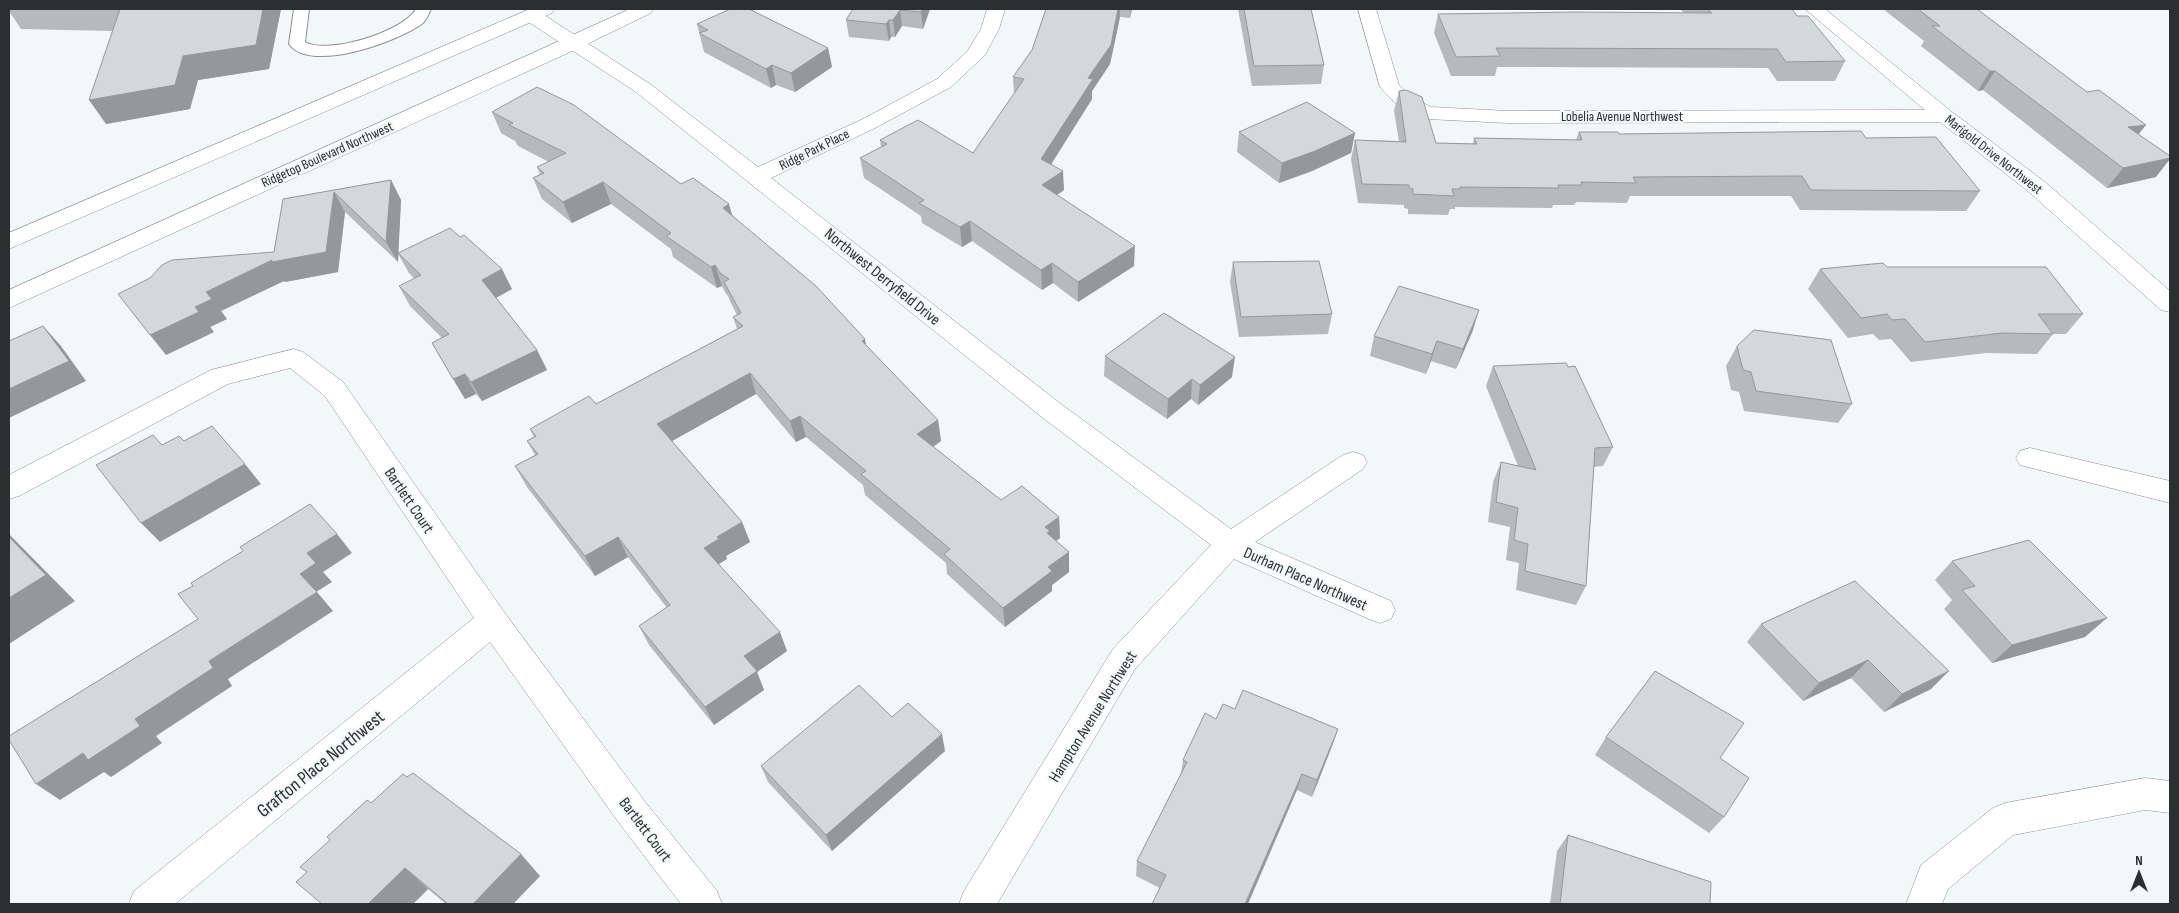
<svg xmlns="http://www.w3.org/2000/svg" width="2179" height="913" font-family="'Sofia Sans Condensed',sans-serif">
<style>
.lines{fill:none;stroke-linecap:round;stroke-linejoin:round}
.service-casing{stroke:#8a8f91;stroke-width:2}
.minor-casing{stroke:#8a8f91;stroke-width:1}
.secondary-casing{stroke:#8a8f91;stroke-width:1}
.service{fill:#fff;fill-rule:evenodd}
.minor{fill:#fff;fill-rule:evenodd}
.secondary{fill:#fff;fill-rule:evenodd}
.wall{fill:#b5bbbc}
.shaded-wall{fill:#949899}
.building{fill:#d3d9db;stroke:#949899}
.labels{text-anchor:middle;stroke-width:4.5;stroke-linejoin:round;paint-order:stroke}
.far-street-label{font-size:14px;fill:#2c2f2f;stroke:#f2f8fa}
.street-label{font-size:16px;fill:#2c2f2f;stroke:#f2f8fa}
.near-street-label{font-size:19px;fill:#2c2f2f;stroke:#f2f8fa}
</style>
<rect width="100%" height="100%" fill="#f2f8fa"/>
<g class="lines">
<defs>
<path id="service" d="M294 9H309L305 42C328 55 403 32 416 9H431C429 13 427 19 423 23 400 41 310 74 289 44Z"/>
<g id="minor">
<polygon points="531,9 538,11 650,84 758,167 863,119 937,79 967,52 981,29 987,9 1005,9 999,29 985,55 951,87 877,127 771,178 1061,404 1231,529 1343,455 1353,452 1363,455 1367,462 1363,469 1255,542 1391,601 1395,610 1391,619 1380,623 1369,619 1234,559 1135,669 997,904 959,904 964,891 1113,649 1211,545 1043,418 636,92 524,19 522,15 524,11"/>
<polygon points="1358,9 1376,9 1399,85 1411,97 1431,107 1508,111 1925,110 1805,9 1825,9 1952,112 2045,182 2170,291 2170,312 2161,310 2029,192 1940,122 1508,123 1427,119 1397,105 1380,87"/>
<polygon points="294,349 303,352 343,382 504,612 646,803 717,891 722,904 681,904 622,827 490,642 175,904 129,904 134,891 474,618 325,396 290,368 228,384 19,496 9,499 9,475 211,370"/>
<polygon points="2030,448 2170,481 2170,503 2020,465 2016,458 2020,451"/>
<polygon points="2145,778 2170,781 2170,813 2145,810 2013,835 1948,889 1942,904 1906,904 1921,865 1993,808 2005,803"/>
</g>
<g id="secondary">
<polygon points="530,9 554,9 552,13 9,249 9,233"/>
<polygon points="630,9 653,9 651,13 581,47 9,308 9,290"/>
</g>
</defs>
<use href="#service" class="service-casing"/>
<use href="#minor" class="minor-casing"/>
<use href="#secondary" class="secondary-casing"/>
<use href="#service" class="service"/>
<use href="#minor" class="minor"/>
<use href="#secondary" class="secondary"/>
</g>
<g class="wall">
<polygon points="9,9 281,9 269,69 198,80 190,109 106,124 112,31 21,29 9,11"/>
<polygon points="853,9 930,9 923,29 902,26 895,37 891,37 889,41 849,37 846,20"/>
<polygon points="1046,9 1132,9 1130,18 1120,17 1110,64 1092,91 1092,99 1051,164 1064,190 1057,195 1134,266 1078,302 1053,283 1042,290 972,241 962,247 922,223 921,216 864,178 860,158 881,147 880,140 973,153 1014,94 1013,77 1032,50"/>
<polygon points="1238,9 1311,9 1324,65 1321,84 1252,86"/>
<polygon points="1680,9 1792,9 1797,16 1845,61 1835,81 1777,81 1768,68 1497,67 1495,76 1451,76 1434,33 1438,14 1684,13"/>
<polygon points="1883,9 1977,9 2138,134 2156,177 2107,188 1983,90 1978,91 1921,46 1924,41"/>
<polygon points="697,24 828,48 832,67 795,92 776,85 771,88 704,52"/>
<polygon points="1399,91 1436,143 1473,144 1474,138 1576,140 1579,132 1619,134 1866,138 1980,191 1966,211 1800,210 1791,196 1630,196 1627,203 1576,202 1574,205 1553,205 1552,208 1455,207 1455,209 1450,209 1448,215 1408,214 1408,209 1404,208 1404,205 1358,203 1351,159 1355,140 1399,141 1394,111"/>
<polygon points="492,112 681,184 733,216 867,346 938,420 941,441 933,447 1001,500 1059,517 1060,538 1056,541 1069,552 1069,572 1052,585 1052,591 1005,627 947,574 946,563 865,495 863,485 806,437 796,442 756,394 672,441 742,522 750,542 726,556 727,559 719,564 787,651 757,672 764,690 714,725 649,645 639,626 667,608 628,557 595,576 527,487 515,466 535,455 527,441 534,437 530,429 596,404 737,329 733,317 737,315 731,303 728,296 726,294 722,286 717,288 673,257 671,249 611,204 572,223 542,199 533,178 540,174 537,167 549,162 518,146 515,141 501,133"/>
<polygon points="1239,132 1355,133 1351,153 1312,171 1279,183 1237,152"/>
<polygon points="391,180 401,200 398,253 512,289 496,298 537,350 547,370 482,401 476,394 465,399 432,343 442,338 410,306 399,286 415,279 409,273 398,254 398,262 345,212 338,272 285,282 284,281 221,311 227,319 210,327 214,332 166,355 274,252 283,199"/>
<polygon points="1233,262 1332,314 1328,334 1239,337 1230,282"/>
<polygon points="1887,267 2083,314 2066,334 2053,334 2037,354 1986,353 1911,362 1891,339 1879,340 1873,334 1848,338 1808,289 1820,269"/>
<polygon points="1473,330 1456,369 1431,361 1426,374 1370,356 1374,336"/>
<polygon points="1737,346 1852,404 1838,423 1744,411 1739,392 1731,390 1726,366"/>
<polygon points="1105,356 1232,377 1198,405 1191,399 1167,419 1104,376"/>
<polygon points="1493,366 1613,447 1603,466 1594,467 1586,586 1576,605 1516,590 1519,563 1506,560 1510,527 1488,522 1493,482 1501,462 1518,466 1486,386"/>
<polygon points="1952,561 2085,637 1992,663 1944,609 1952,600 1935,580"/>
<polygon points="1855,581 1931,689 1884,712 1851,678 1803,701 1747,642 1761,624"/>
<polygon points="1216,719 1338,729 1332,746 1312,797 1297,790 1160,888 1136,876 1137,861 1181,774 1183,760"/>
<polygon points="1606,737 1720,758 1724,817 1709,833 1595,755"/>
<polygon points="945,751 832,851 768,782 761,766"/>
<polygon points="371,803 540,876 513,904 446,904 428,889 413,904 322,904 307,872"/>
<polygon points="1568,835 1710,904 1550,904 1557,851"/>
</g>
<g class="shaded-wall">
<polygon points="263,9 281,9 269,69 198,80 190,109 106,124 89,100 183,56"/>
<polygon points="922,9 930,9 923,29 921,12"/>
<polygon points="1118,9 1120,9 1120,17 1110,64 1092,91 1092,99 1042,179 1041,159 1088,78"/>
<polygon points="1131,9 1132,9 1130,18"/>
<polygon points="900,10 902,26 895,37 893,20"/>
<polygon points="889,20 891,37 889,41 886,24"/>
<polygon points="828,48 832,67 795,92 791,73"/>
<polygon points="772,65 776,85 771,88 766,69"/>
<polygon points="1990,71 1995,71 1983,90 1978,91"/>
<polygon points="2146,125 2130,145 2128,127"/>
<polygon points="1355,133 1351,153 1312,171 1279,183 1282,163"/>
<polygon points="2170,158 2170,159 2156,177 2107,188 2123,168"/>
<polygon points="1063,171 1064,190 1042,205 1042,185"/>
<polygon points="391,180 401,200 398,262 386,242"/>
<polygon points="603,182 611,204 572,223 563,202"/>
<polygon points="334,192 345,212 338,272 285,282 284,281 221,311 227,319 210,327 214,332 166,355 150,335 195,307 206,292 272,260"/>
<polygon points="729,204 735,225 723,208"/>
<polygon points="970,221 972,241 962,247 960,227"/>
<polygon points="1135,246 1134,266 1078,302 1078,282"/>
<polygon points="1052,263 1053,283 1042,290 1041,270"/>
<polygon points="715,265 722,286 717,288 711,267"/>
<polygon points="502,269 512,289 492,300 482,280"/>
<polygon points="1479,310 1473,330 1456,369 1463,349"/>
<polygon points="43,326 61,346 86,381 9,418 9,389"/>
<polygon points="865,339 869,361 862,341"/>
<polygon points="1437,341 1431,361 1426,374 1432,354"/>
<polygon points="537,350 547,370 482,401 471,382"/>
<polygon points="1235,357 1232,377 1198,405 1200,385"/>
<polygon points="750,373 756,394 665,445 657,424"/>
<polygon points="465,374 476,394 465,399 453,379"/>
<polygon points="1192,379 1191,399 1167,419 1168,399"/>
<polygon points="800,416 806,437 796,442 790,421"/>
<polygon points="938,420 941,441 921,455 917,434"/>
<polygon points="245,464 261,484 160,542 141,523"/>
<polygon points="1059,517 1060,538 1050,545 1045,527"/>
<polygon points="742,522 750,542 726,556 727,559 712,568 704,548 717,537"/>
<polygon points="9,534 75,601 9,644"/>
<polygon points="337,534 352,553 323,572 332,582 316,592 300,574 307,553"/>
<polygon points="618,537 628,557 595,576 585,556"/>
<polygon points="1069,552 1069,572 1052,585 1052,591 1005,627 1003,608 1048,567"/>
<polygon points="317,592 333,611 228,679 232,686 156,736 162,743 111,777 104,772 60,800 36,784 135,719 209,661"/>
<polygon points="2107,618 2085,637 1992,663 2012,645"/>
<polygon points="780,632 787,651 757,672 764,690 714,725 705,707 744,656"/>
<polygon points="1868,660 1851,678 1803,701 1819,683"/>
<polygon points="1949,671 1931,689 1884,712 1902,694"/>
<polygon points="1338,729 1332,746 1312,797 1317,780"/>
<polygon points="942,734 945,751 832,851 826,835"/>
<polygon points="1302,774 1297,790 1248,904 1245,904"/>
<polygon points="521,854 540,876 513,904 473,904"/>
<polygon points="405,868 428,889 413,904 368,904"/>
</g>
<g class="building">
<polygon points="120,9 263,9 256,45 183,56 175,85 89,100"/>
<polygon points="730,9 749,9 828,48 791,73 772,65 766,69 699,33 708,30 697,24"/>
<polygon points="853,9 922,9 921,12 900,10 893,20 889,20 886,24 846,20"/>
<polygon points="1046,9 1118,9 1111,45 1088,78 1093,79 1041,159 1063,171 1042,185 1135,246 1078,282 1052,263 1041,270 970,221 960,227 919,203 924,200 860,158 887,144 880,140 918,120 973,153 1024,79 1013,77 1032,50"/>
<polygon points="1244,9 1311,9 1324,65 1254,66"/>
<polygon points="1707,9 1792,9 1797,16 1808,16 1845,61 1786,62 1777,49 1496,48 1500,56 1456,57 1438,14 1575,12 1712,13"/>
<polygon points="1918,9 1977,9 2087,92 2099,90 2146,125 2128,127 2170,156 2170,158 2123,168 1995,71 1990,71 1932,26 1940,26"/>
<polygon points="537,87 574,105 681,184 693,178 729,204 723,208 816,286 865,339 862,341 938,420 917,434 1001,500 1022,486 1059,517 1045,527 1050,531 1047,533 1069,552 1048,567 1052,571 1003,608 944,554 950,549 861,474 866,471 800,416 790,421 750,373 657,424 742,522 717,537 719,539 704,548 780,632 744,656 757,671 705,707 639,626 670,605 618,537 585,556 515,466 538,454 527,441 536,436 530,429 589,396 596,404 743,326 733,317 741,313 724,282 729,279 720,273 715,265 711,267 666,236 671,233 603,182 563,202 533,178 544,173 537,167 566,153 509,125 513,123 492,112"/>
<polygon points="1406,90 1422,97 1436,143 1477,144 1474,138 1582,140 1579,132 1618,132 1619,134 1861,131 1866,138 1936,137 1980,191 1811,190 1802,176 1633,177 1636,183 1581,182 1582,185 1558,185 1559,188 1460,187 1460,189 1452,189 1454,196 1413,194 1413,189 1409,188 1409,185 1362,184 1355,140 1406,142 1399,91"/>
<polygon points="1307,102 1355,133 1315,151 1282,163 1239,132"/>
<polygon points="391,180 386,242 334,192 326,252 272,262 272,260 206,292 212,299 195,307 199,312 150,335 118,294 150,278 162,265 172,260 274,252 283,199"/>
<polygon points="450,228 460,237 464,235 502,269 482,280 537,350 471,382 465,374 453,379 432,343 449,334 399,286 421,275 398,253"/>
<polygon points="1319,261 1332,314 1241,317 1233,262"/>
<polygon points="1883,263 1887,267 2046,267 2083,314 2038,314 2053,334 2002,333 1925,342 1905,319 1892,320 1887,314 1861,318 1820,269"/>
<polygon points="1399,286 1479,310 1463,349 1437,341 1432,354 1374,336"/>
<polygon points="1164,313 1235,357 1200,385 1192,379 1168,399 1105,356"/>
<polygon points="43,326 69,361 9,389 9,341"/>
<polygon points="1754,330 1831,340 1852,404 1756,391 1751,372 1743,370 1737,346"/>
<polygon points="1566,363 1568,367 1575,366 1613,447 1595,448 1586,586 1525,571 1528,544 1514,540 1518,508 1496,502 1501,462 1536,470 1493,366"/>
<polygon points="212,426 245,464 141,523 96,465 153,435 162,445 179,436 184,441"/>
<polygon points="310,504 337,534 307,553 316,563 300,574 317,592 209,661 213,668 135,719 140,726 88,760 83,753 36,784 9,740 9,736 198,619 178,594 193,586 191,583 243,551 240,547"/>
<polygon points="9,537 46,575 9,598"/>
<polygon points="2029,540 2107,618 2012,645 1962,590 1975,586 1952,561"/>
<polygon points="1855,581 1949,671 1902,694 1868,660 1819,683 1761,624"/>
<polygon points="1655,671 1744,723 1720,758 1749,778 1724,817 1606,737"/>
<polygon points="859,685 892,717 908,703 942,734 826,835 761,766"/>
<polygon points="1243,690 1338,729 1317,780 1302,774 1245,904 1152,904 1166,875 1137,861 1187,762 1183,760 1205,713 1216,719 1223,704 1235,709"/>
<polygon points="413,773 521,854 473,904 448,904 405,868 368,904 322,904 296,882 307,872 300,867 330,840 327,837 367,800 371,803 403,774 407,777"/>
<polygon points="1568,835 1711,882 1710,904 1560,904"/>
</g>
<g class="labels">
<g class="far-street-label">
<text x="1622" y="121">Lobelia Avenue Northwest</text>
<text transform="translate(814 149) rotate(-26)" y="5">Ridge Park Place</text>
<text transform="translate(327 154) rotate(-24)" y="5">Ridgetop Boulevard Northwest</text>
<text transform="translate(1994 154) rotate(38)" y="5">Marigold Drive Northwest</text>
</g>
<g class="street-label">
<text transform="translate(883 276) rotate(39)" y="6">Northwest Derryfield Drive</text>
<text transform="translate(410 500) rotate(56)" y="6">Bartlett Court</text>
<text transform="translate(1306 578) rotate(24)" y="6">Durham Place Northwest</text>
<text transform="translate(1092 716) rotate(-58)" y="6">Hampton Avenue Northwest</text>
<text transform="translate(646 829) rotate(53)" y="6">Bartlett Court</text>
</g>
<g class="near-street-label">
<text transform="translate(320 763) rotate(-39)" y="7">Grafton Place Northwest</text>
</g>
</g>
<rect width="2179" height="913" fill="none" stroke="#2c2f2f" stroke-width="20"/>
<g transform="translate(2139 873)" stroke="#f2f8fa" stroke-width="4" paint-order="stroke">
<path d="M0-4L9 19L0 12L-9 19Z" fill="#2c2f2f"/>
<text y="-8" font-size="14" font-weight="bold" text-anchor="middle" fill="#2c2f2f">N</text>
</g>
</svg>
